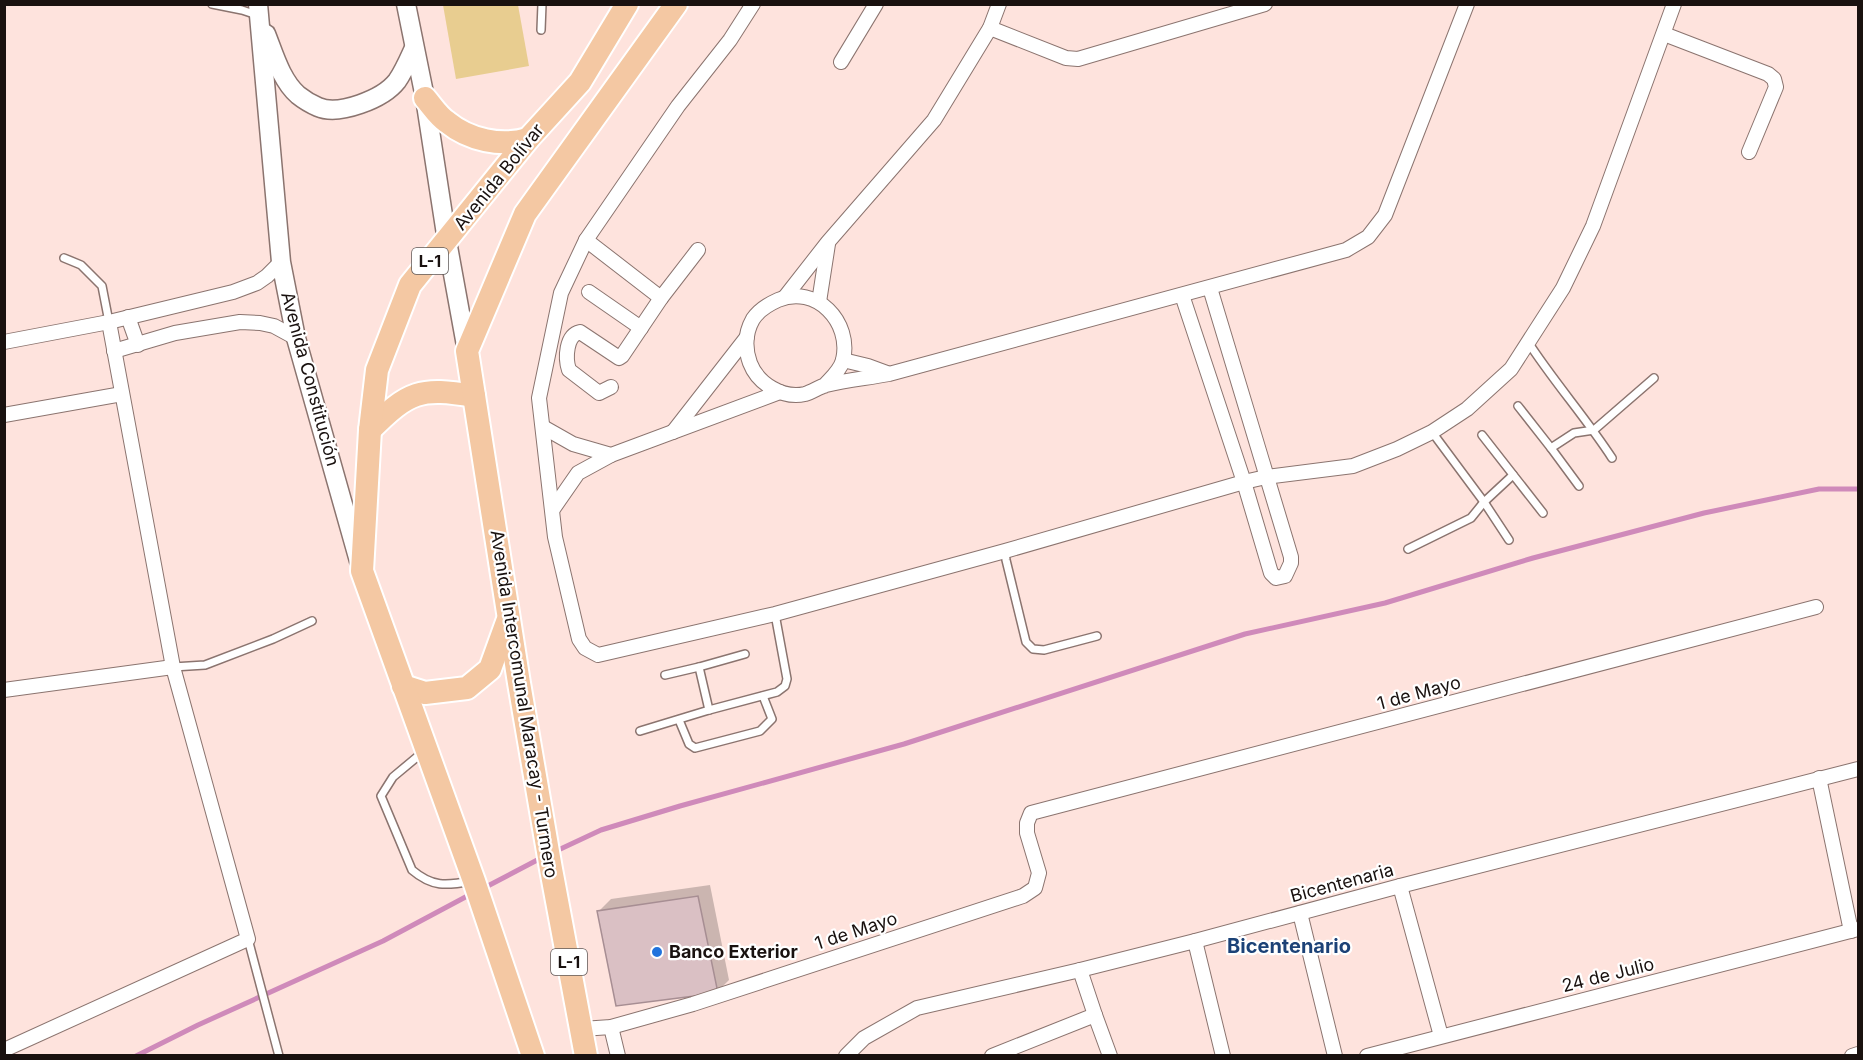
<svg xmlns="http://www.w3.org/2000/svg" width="1863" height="1060" font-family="Inter,sans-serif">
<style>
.green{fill:#e8cd90}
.shadow{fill:#0003}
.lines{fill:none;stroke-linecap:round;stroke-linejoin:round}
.stream{stroke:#cf8aba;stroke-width:5}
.building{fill:#dac0c4;stroke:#a78e93;stroke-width:1.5}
.service-casing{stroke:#8b746f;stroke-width:10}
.minor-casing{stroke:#8b746f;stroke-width:16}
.tertiary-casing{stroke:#8b746f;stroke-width:21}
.primary-casing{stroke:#fff;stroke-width:26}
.service{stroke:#fff;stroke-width:7}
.minor{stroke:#fff;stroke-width:14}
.tertiary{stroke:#fff;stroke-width:18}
.primary{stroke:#f4c8a3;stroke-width:22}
.poi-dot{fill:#2173dd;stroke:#fff;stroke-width:2}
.labels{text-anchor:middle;stroke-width:4.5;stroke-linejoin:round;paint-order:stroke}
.shield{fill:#fff;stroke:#5e5857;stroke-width:1.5}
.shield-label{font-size:16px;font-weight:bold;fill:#19110f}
.street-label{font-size:18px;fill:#19110f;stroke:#fff}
.poi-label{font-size:18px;font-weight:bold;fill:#19110f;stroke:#fff;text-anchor:start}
.neighbourhood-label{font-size:20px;font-weight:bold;fill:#1c4277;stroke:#fff}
</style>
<rect width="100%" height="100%" fill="#fee3dd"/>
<polygon class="green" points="443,5 518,5 529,66 456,79"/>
<polygon class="shadow" points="710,885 729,980 717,992 599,911 611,899"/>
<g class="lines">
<g class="stream">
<polyline points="554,852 601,830 680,806 904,744 1245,634 1385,603 1533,558 1704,513 1819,489 1858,489"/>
<polyline points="482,889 543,857"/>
<polyline points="136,1056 198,1025 383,941 473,893"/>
</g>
</g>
<polygon class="building" points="698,896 718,993 616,1006 597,911"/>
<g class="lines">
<defs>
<g id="service">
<polyline points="212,4 242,10 257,15"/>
<polyline points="541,30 542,4"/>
<polyline points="64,258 81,265 102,286 109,322"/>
<path d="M1528 342C1554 382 1586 418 1612 458"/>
<polyline points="1518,406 1551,448 1574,433 1594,430 1654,378"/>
<polyline points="1432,432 1484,502 1509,540"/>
<polyline points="1482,435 1543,513"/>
<polyline points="1551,448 1579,486"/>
<polyline points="1408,549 1471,518 1484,502 1513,475"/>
<polyline points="1005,551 1006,560 1026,642 1033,649 1044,650 1097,636"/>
<polyline points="173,667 205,665 273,639 312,621"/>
<polyline points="665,675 699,667"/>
<polyline points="709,710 699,667 745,654"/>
<polyline points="679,720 689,744 695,748 760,731 772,719 763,696"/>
<polyline points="640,731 709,710 777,692 785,686 787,679 775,614"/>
<path d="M423 752 393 777 381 796 412 870C432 887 446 886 471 881"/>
<polyline points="248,939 279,1056"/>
</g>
<g id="minor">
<polyline points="753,4 730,40 678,106 586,240 561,293 539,398 555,537 579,639 585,648 598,655 775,614 1005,551 1244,482 1266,477 1353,466 1397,449 1432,432 1467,409 1511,369 1563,288 1593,226 1674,4"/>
<polyline points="990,28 1066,58 1078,59 1265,4"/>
<polyline points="1664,34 1768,74 1774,79 1776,87 1749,152"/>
<polyline points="841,62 876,4"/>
<polyline points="586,240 661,298 698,250"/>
<polyline points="589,292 641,328"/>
<polyline points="1182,295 1244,482 1271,573 1276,578 1285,576 1291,563 1291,557 1210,288"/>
<polyline points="785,297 828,242 934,120 990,28 999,4"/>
<polyline points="819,302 828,244"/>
<polyline points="128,317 138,345"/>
<polyline points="4,342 109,322 233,292 257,283 267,276 281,262"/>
<polyline points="114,351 175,333 240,322 260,323 274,326 296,338"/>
<polyline points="843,360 868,366 887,373"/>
<path d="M824 386C831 378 840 371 843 360 852 322 816 284 778 300 769 304 759 310 753 319 745 333 745 349 750 363 758 384 783 399 805 394 812 392 819 387 826 385 847 380 868 378 889 374L1346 250 1368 237 1385 215 1467 4"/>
<path d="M611 387 599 393 569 370C565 358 566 335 580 332L619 358 622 356 661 298"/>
<polyline points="4,415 122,394"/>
<polyline points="543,427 573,444 611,455 780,392"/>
<polyline points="673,432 747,337"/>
<polyline points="553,509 578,473 611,455"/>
<polyline points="4,690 173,667"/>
<polyline points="1819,778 1851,931"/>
<polyline points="1400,886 1441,1036"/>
<polyline points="1300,913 1335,1056"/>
<polyline points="1195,941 1223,1056"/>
<polyline points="1095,1015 1110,1056"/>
<polyline points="611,1027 618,1056"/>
<polyline points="582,1029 611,1027 693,1004 1023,896 1035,888 1039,873 1027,833 1027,823 1031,813 1816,607"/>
<polyline points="4,1050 248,939 173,667 109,322"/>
<polyline points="846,1056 864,1038 917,1008 1080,970 1195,941 1400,886 1858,769"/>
<polyline points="992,1056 1095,1015 1080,970"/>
<polyline points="1367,1056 1858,929"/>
<polyline points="1852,1056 1858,1054"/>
</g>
<g id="tertiary">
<polyline points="258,4 281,262 296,338 359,561"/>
<polyline points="406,4 425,98 447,241 467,351"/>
<path d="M266 34C274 54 281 80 298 95 303 99 311 104 318 107 339 116 383 99 397 81 404 71 409 59 414 48"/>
</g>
<g id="primary">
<path d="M425 98C432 106 438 116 447 122 469 140 501 147 528 139"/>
<path d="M370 430C409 391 420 387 474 396"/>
<polyline points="403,686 425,693 467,688 490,669 507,622"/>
<polyline points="533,1056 474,881 362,571 370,430 377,370 410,285 528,139 580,82 627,4"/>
<polyline points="586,1056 551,869 519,683 467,351 525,214 676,4"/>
</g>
</defs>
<use href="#service" class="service-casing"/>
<use href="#minor" class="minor-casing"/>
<use href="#tertiary" class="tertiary-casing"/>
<use href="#primary" class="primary-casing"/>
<use href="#service" class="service"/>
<use href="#minor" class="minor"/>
<use href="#tertiary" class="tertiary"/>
<use href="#primary" class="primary"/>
</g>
<circle class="poi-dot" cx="657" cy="952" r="6"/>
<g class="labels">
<g class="shield">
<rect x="412" y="248" width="36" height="26" rx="4.5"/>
<rect x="551" y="949" width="36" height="26" rx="4.5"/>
</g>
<g class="shield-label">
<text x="430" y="267">L-1</text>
<text x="569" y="968">L-1</text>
</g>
<g class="street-label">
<text transform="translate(499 177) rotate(-51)" y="6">Avenida Bolívar</text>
<text transform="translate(310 379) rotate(75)" y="6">Avenida Constitución</text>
<text transform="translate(1419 693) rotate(-15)" y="6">1 de Mayo</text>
<text transform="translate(524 704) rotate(81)" y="6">Avenida Intercomunal Maracay - Turmero</text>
<text transform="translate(1342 883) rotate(-15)" y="6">Bicentenaria</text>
<text transform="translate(856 931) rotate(-18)" y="6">1 de Mayo</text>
<text transform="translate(1608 975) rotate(-14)" y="6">24 de Julio</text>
</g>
<g class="poi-label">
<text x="669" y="958">Banco Exterior</text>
</g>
<g class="neighbourhood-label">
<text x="1289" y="953">Bicentenario</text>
</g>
</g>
<rect width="1863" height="1060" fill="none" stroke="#19110f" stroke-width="12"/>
</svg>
